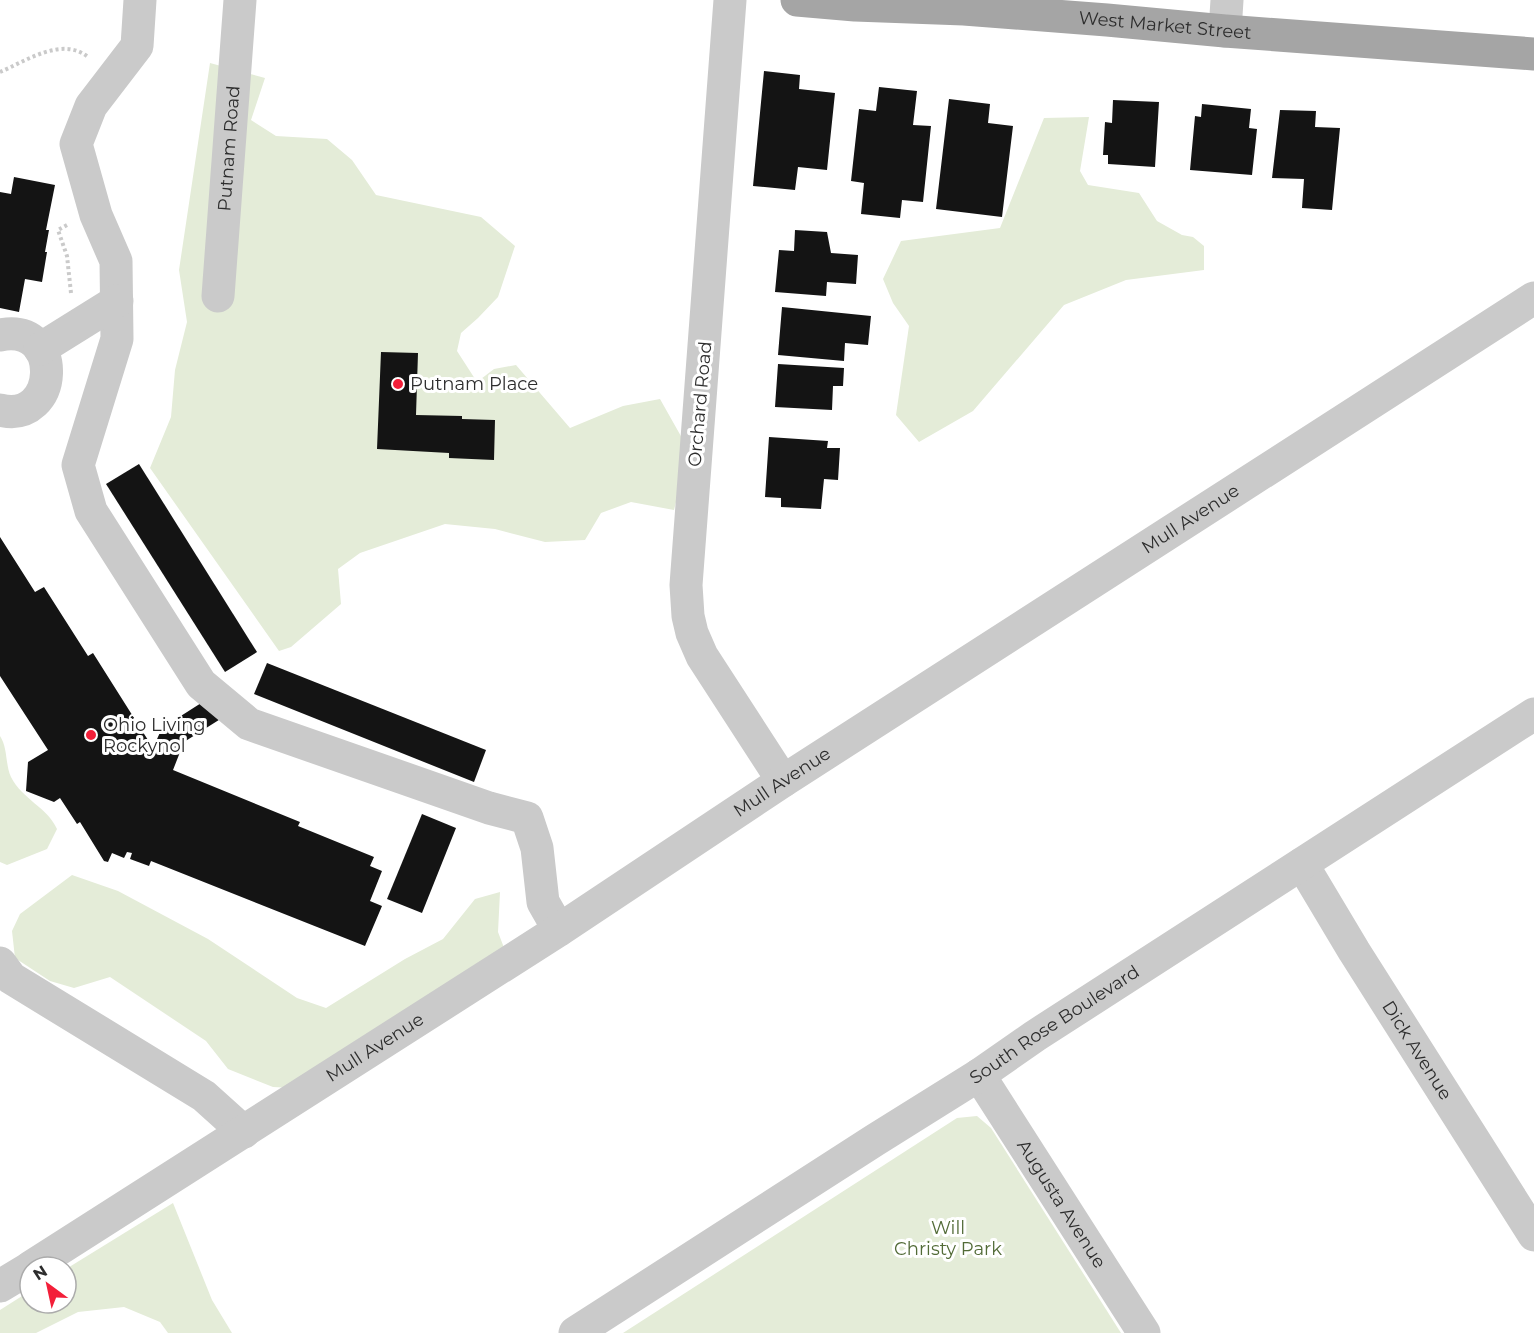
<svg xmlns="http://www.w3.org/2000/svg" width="1534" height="1333" font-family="Montserrat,sans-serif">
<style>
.green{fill:#e4ecd8}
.building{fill:#141414}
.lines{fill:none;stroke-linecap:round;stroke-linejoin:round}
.path{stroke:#cacaca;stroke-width:4;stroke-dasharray:3 3;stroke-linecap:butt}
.minor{stroke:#cacaca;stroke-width:33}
.major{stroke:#a5a5a5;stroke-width:33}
.poi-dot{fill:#f31f39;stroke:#fff;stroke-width:2}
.labels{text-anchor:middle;stroke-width:6;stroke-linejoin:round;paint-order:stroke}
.street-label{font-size:18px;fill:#2d2d2d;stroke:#fff}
.poi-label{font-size:18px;fill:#2d2d2d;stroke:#fff;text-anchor:start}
.park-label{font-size:18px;fill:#526b37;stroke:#fff}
</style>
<rect width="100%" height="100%" fill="#fff"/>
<g class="green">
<polygon points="210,63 265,78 251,120 276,136 327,139 352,160 376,195 481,217 515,246 498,297 478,318 461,333 457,351 477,382 494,369 516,365 570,428 623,406 660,399 682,438 679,490 674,510 631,502 601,513 585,540 545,542 495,529 445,524 360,553 338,569 341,604 291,647 279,651 150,468 171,417 175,370 187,322 179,270"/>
<polygon points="1089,117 1080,171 1088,185 1139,193 1157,221 1182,235 1193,237 1204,246 1204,270 1126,280 1064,305 973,411 919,442 896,415 909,326 893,303 883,279 901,241 1000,228 1044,118"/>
<path d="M0 736C8 748 5 764 11 777 22 799 48 808 57 829L47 849 7 865 0 862Z"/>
<polygon points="72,875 118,891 208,939 297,998 326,1008 405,959 443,939 475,899 500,892 498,932 506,953 293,1088 273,1087 228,1069 206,1041 110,977 74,988 50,981 15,958 12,931 20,914"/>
<polygon points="977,1116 991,1128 1121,1333 623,1333 957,1118"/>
<polygon points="173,1203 212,1300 232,1333 168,1333 160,1322 124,1307 78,1312 36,1333 0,1333 0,1310 30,1291 30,1303 66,1303 66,1269"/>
</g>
<g class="building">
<polygon points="764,71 800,75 799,89 835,93 827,170 798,167 795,190 753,186"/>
<polygon points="879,87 917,91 913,125 931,126 923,202 902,200 900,218 861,214 864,183 851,181 859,109 876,111"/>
<polygon points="949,99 990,104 988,123 1013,126 1002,217 936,209"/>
<polygon points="1113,100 1159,102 1155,167 1108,164 1108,155 1103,155 1105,122 1112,123"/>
<polygon points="1202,104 1251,109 1249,128 1257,129 1252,175 1190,170 1195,116 1201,117"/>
<polygon points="1280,110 1316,111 1315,127 1340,128 1332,210 1302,208 1304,179 1272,178"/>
<polygon points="14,177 55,185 46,230 49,230 45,252 47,252 42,282 25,279 19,312 0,308 0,192 11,194"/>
<polygon points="795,230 827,232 831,253 858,255 856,284 827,282 826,296 775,292 779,250 794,251"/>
<polygon points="782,307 871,316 868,345 845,343 844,361 778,355"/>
<polygon points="381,352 418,353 416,415 462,416 462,419 495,420 494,460 449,458 449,453 377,449"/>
<polygon points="778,364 844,368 843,386 833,386 832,410 775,407"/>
<polygon points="769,437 828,441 827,448 840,448 838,480 824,479 821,509 781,507 781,498 765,497"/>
<polygon points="139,464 257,652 225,672 106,484"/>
<polygon points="0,537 35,592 44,587 88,656 93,653 153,748 162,728 209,698 222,718 184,742 173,770 300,822 298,826 374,857 370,866 382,871 370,901 382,906 365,946 151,861 149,866 130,859 132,853 127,852 124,858 112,853 108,862 104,861 80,822 77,824 60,798 54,802 26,791 28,762 48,750 0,676"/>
<polygon points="267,663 486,750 474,782 254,694"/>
<polygon points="422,814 456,828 422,913 387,899"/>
</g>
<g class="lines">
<g class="path">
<path d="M0 72C26 61 62 36 88 57"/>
<polyline points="67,225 58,230 67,256 71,293"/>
</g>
<g class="minor">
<polyline points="140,0 137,46 91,106 76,144 96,215 116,261 117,339 78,465 91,511 201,684 249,724 489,808 527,818 537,848 543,902 559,930"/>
<polyline points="730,0 686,585 688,616 692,633 702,656 783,781"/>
<polyline points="1225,31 1227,0"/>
<path id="s1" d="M218 296 240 0"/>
<path d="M0 335C65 322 59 425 0 410"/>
<polyline points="40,349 117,301"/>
<path id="s2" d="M1302 864 1354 951 1534 1235"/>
<polyline points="0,963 11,978 204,1096 244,1132"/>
<path id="s3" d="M979 1075 1144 1333"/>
<path id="s4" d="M31 1267 559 930 783 781 1534 298"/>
<polyline points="0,1286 30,1268"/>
<path id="s5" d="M575 1333 875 1140 979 1075 1035 1036 1534 714"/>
</g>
<path class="major" id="s6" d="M797 0 855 5 964 9 1107 20 1225 31 1534 54"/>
</g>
<g class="poi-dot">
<circle cx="398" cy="384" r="6"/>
<circle cx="91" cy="735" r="6"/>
</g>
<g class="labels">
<g class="street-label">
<text dy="6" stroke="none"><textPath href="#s6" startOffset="369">West Market Street</textPath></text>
<text dy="6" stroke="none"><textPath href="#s1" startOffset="148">Putnam Road</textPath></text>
<text transform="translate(700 404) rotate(-85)" y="6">Orchard Road</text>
<text dy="6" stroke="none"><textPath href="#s4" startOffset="1380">Mull Avenue</textPath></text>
<text dy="6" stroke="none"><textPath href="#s4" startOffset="894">Mull Avenue</textPath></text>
<text dy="6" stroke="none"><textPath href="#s5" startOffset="570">South Rose Boulevard</textPath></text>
<text dy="6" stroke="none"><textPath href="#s4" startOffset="408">Mull Avenue</textPath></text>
<text dy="6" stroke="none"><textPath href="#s2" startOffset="219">Dick Avenue</textPath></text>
<text dy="6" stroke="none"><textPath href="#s3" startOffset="153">Augusta Avenue</textPath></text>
</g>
<g class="poi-label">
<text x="410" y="390">Putnam Place</text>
<text x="103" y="731">Ohio Living<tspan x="103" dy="21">Rockynol</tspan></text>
</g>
<g class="park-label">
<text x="948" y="1234">Will<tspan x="948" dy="21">Christy Park</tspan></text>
</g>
</g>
<g transform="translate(48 1285) rotate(327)"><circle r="28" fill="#ffffff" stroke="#ababab" stroke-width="1.5"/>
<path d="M0-4.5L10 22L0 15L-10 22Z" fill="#f31f39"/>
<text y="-9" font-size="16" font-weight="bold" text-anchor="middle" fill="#2d2d2d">N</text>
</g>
</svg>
